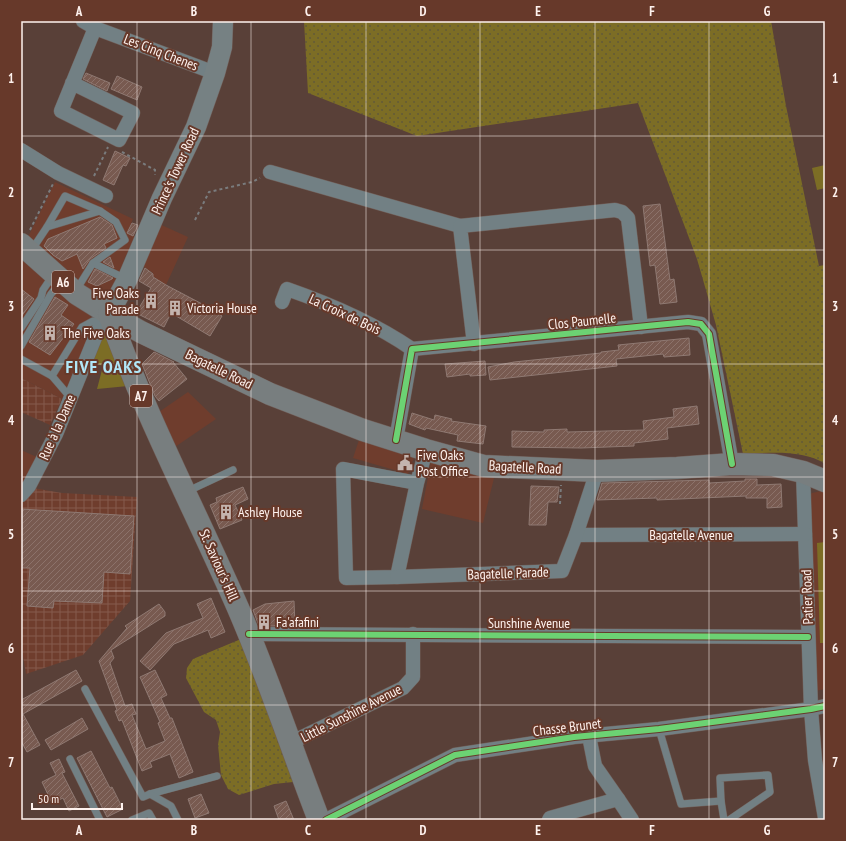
<svg xmlns="http://www.w3.org/2000/svg" width="846" height="841" font-family="'PT Sans Narrow',sans-serif">
<style>
.built{fill:#6f3d2d}
.industrial{fill:url(#industrial-grid)}
.grass{fill:url(#grass-dots)}
.park{fill:#7c6d25}
.building{fill:url(#building-hatch);stroke:#8f7972}
.lines{fill:none;stroke-linecap:round;stroke-linejoin:round}
.service-casing{stroke:#715e58;stroke-width:8}
.minor-casing{stroke:#715e58;stroke-width:15}
.secondary-casing{stroke:#715e58;stroke-width:21}
.primary-casing{stroke:#715e58;stroke-width:23}
.path{stroke:#7a7c7e;stroke-width:2;stroke-dasharray:3 3;stroke-linecap:butt}
.service{stroke:#728084;stroke-width:7}
.minor{stroke:#728084;stroke-width:14}
.secondary{stroke:#768183;stroke-width:20}
.primary{stroke:#787e7f;stroke-width:22}
.cycleway-casing{stroke:#67392a;stroke-width:8}
.cycleway{stroke:#6cd273;stroke-width:6}
.grid{fill:none;stroke:#fef2ee;stroke-width:1;stroke-opacity:0.55}
.labels{text-anchor:middle;stroke-width:4;stroke-linejoin:round;paint-order:stroke}
.shield{fill:#67392a;stroke:#d1bab3;stroke-width:1}
.shield-label{font-size:13px;font-weight:bold;fill:#fef2ee}
.street-label{font-size:14px;fill:#fef2ee;stroke:#67392a}
.poi-label{font-size:14px;fill:#fef2ee;stroke:#67392a;text-anchor:start}
.district-label{font-size:18px;font-weight:bold;letter-spacing:1px;fill:#b1e7f8;stroke:#67392a}
.neatline{fill:none;stroke:#fef2ee;stroke-width:1.5}
.grid-label{font-size:13px;text-anchor:middle;font-weight:bold;fill:#fef2ee}
</style>
<defs>
<pattern id="industrial-grid" width="8" height="8" patternUnits="userSpaceOnUse"><rect width="8" height="8" fill="#6f3d2d"/><path d="M0 4h8M4 0v8" fill="none" stroke="#855a4c"/></pattern>
<pattern id="grass-dots" width="8" height="8" patternUnits="userSpaceOnUse"><rect width="8" height="8" fill="#7c6d25"/><path d="M2 2h.1M6 6h.1" fill="none" stroke="#625938" stroke-width="1.8" stroke-linecap="round"/></pattern>
<pattern id="building-hatch" width="6" height="6" patternUnits="userSpaceOnUse"><rect width="6" height="6" fill="#785a50"/><path d="M-1 1l2-2M0 6l6-6M5 7l2-2" fill="none" stroke="#8c726a"/></pattern>
</defs>
<rect width="100%" height="100%" fill="#594038"/>
<g class="built">
<polygon points="55,182 133,219 127,233 137,237 125,257 116,284 110,291 101,294 93,292 80,284 27,239"/>
<polygon points="157,223 188,237 166,285 153,277 153,273 141,265"/>
<polygon points="21,259 48,282 88,312 93,321 93,327 62,399 21,378"/>
<polygon points="188,392 216,419 172,449 156,414"/>
<polygon points="361,434 416,452 408,474 353,458"/>
<polygon points="21,450 39,458 21,487"/>
<polygon points="432,456 495,474 483,523 422,509"/>
<polygon points="821,491 825,492 825,689 815,691 807,497 812,493"/>
</g>
<g class="industrial">
<polygon points="21,378 62,399 50,425 21,412"/>
<polygon points="33,488 62,493 137,497 130,601 83,655 26,674 21,645 21,502"/>
</g>
<g class="grass">
<path d="M304 21H771L786 106 819 266 825 265V464C803 449 768 453 743 454L716 325 697 259 638 103 417 136 308 93Z"/>
<polygon points="241,639 296,776 293,782 274,784 239,795 228,789 221,775 218,745 220,732 216,720 204,712 186,678 187,668 193,659"/>
</g>
<g class="park">
<polygon points="825,165 825,188 817,190 812,168"/>
<polygon points="105,334 128,386 97,389 103,366 88,361 97,337"/>
<polygon points="825,542 825,643 820,643 817,543"/>
</g>
<g class="building">
<polygon points="86,73 110,83 107,91 83,79"/>
<polygon points="117,76 142,87 137,100 111,89"/>
<polygon points="115,151 130,158 126,166 123,165 114,185 103,180"/>
<polygon points="660,204 670,280 674,279 677,302 660,304 655,265 650,266 643,206"/>
<polygon points="100,217 112,225 117,238 104,244 106,248 90,259 83,269 77,254 62,261 53,255 44,246 48,239"/>
<polygon points="132,223 138,225 133,236 127,233"/>
<polygon points="110,257 114,268 103,262"/>
<polygon points="145,268 153,274 153,277 166,285 204,305 222,316 210,336 171,313 164,327 136,313 151,288 139,281"/>
<polygon points="95,269 113,278 112,279 97,286 88,282"/>
<polygon points="21,289 34,299 21,317"/>
<polygon points="55,297 68,305 61,315 74,324 50,355 29,342"/>
<polygon points="689,338 690,355 664,357 663,354 616,359 617,366 490,380 488,367 514,362 601,353 601,352 619,350 618,345"/>
<polygon points="154,352 174,362 173,362 187,379 159,401 155,396 142,364"/>
<polygon points="485,361 486,375 470,376 470,374 447,377 445,364"/>
<polygon points="697,406 699,424 667,428 668,439 634,443 634,446 581,448 512,447 512,431 544,432 544,430 567,429 567,432 644,430 643,421 674,417 673,409"/>
<polygon points="412,413 434,420 435,415 452,419 451,421 486,426 483,444 457,441 458,435 426,428 425,430 409,424"/>
<polygon points="745,479 757,479 757,485 781,484 782,507 767,508 767,498 746,498 746,496 657,500 657,498 597,500 602,483 709,480 709,483 745,481"/>
<polygon points="531,486 559,487 557,502 548,502 546,525 529,525"/>
<polygon points="243,487 248,499 235,505 242,520 220,529 210,505 217,502 216,498"/>
<polygon points="21,509 134,516 130,574 104,572 102,603 54,601 53,608 27,606 30,568 21,568"/>
<polygon points="211,598 225,632 211,638 208,630 174,644 150,670 140,661 166,633 203,618 197,604"/>
<polygon points="294,601 295,626 259,626 253,610 265,604"/>
<polygon points="159,604 165,612 165,616 111,650 114,658 110,663 125,706 132,704 136,714 132,715 146,749 165,741 158,723 160,722 140,677 155,670 167,695 161,698 170,718 172,718 193,772 179,778 170,754 150,762 152,767 142,771 122,720 119,721 115,711 117,710 99,661 127,628 125,626"/>
<polygon points="76,670 82,681 23,714 40,745 27,752 21,741 21,700"/>
<polygon points="82,718 88,729 51,750 45,740"/>
<polygon points="91,751 110,788 112,787 123,809 107,817 77,758"/>
<polygon points="59,759 65,772 62,773 79,806 69,811 63,798 52,803 42,782 56,775 50,763"/>
<polygon points="201,794 209,813 195,818 188,799"/>
<polygon points="286,801 294,820 279,820 274,806"/>
</g>
<g class="lines">
<defs>
<g id="service">
<polyline points="47,227 65,196 100,211"/>
<polyline points="31,251 47,227 100,211 116,222 125,240 93,263"/>
<polyline points="78,290 80,284 93,263 126,279"/>
<polyline points="21,328 41,298 43,290 53,275"/>
<polyline points="21,346 51,294 61,282"/>
<polyline points="21,359 52,376 82,327 93,321 101,323"/>
<polyline points="52,376 70,397"/>
<polyline points="188,491 233,470"/>
<polyline points="85,689 143,797 150,794 217,776"/>
<polyline points="659,729 681,804 721,801"/>
<polyline points="70,759 100,820"/>
<polyline points="150,794 171,806 178,820"/>
<polyline points="132,820 149,813 153,820"/>
<polyline points="724,820 721,801 720,778 768,775 770,792 729,820"/>
</g>
<g id="minor">
<polyline points="83,21 95,28 215,73"/>
<polyline points="72,83 133,113 119,140 61,111 95,28"/>
<polyline points="21,150 58,173 106,196"/>
<polyline points="270,172 460,226"/>
<path d="M282 302 287 289C330 304 374 323 412 349"/>
<polyline points="474,344 460,226 615,210 622,212 628,218 641,327"/>
<polyline points="396,440 412,349 688,322 701,324 709,334 732,464"/>
<polyline points="803,472 811,709 815,760 825,818"/>
<polyline points="417,483 343,469 346,578 397,577 417,483 426,450"/>
<polyline points="21,495 29,486 56,434 101,323 109,314"/>
<polyline points="576,535 805,534"/>
<polyline points="397,577 562,571 576,535 597,471"/>
<polyline points="249,634 808,637"/>
<polyline points="290,743 403,688 413,677 413,634"/>
<polyline points="618,799 632,820"/>
<polyline points="326,820 455,755 574,737 659,729 811,709 825,706"/>
<polyline points="549,820 550,818 618,799 595,766 589,736"/>
</g>
<polyline id="secondary" points="109,314 127,280 162,198 196,127 215,73 222,47 223,21"/>
<g id="primary">
<polyline points="21,244 77,294 109,314 141,332 270,394 363,430 426,450 484,466 597,471 677,468 732,464 773,465 803,472 825,481"/>
<path d="M109 314C145 415 195 510 238 608 268 677 292 750 319 820"/>
</g>
</defs>
<use href="#service" class="service-casing"/>
<use href="#minor" class="minor-casing"/>
<use href="#secondary" class="secondary-casing"/>
<use href="#primary" class="primary-casing"/>
<g class="path">
<polyline points="122,152 155,170 155,175"/>
<polyline points="94,176 108,147"/>
<polyline points="195,220 209,192 252,182 260,178"/>
<polyline points="30,230 53,184"/>
<polyline points="560,504 561,485"/>
</g>
<use href="#service" class="service"/>
<use href="#minor" class="minor"/>
<use href="#secondary" class="secondary"/>
<use href="#primary" class="primary"/>
<defs>
<g id="cycleway">
<polyline points="396,440 412,349 688,322 701,324 709,334 732,464"/>
<polyline points="249,634 808,637"/>
<polyline points="326,820 455,755 574,737 659,729 811,709 825,706"/>
</g>
</defs>
<use href="#cycleway" class="cycleway-casing"/>
<use href="#cycleway" class="cycleway"/>
</g>
<path class="grid" d="M137 21V820M251 21V820M366 21V820M480 21V820M595 21V820M709 21V820M21 136H825M21 250H825M21 364H825M21 477H825M21 591H825M21 705H825"/>
<defs>
<symbol id="building-bare" viewBox="-9 -9 18 18"><path d="M-4-6H4V6H1V3H-1V6H-4ZM-2.5-4.3h1.7v1.8h-1.7ZM.8-4.3h1.7v1.8H.8ZM-2.5-1h1.7V.8h-1.7ZM.8-1h1.7V.8H.8Z" fill="#c4b4ae" stroke="#67392a" stroke-width="2.5" paint-order="stroke"/></symbol>
<symbol id="civic-bare" viewBox="-9 -9 18 18"><path d="M-.6-6.5H3V-4.5H.6V-3L4-1V1h2V6H-6V1h2V-1L-.6-3ZM-1.2 2.5V6h2.4V2.5Z" fill="#c4b4ae" stroke="#67392a" stroke-width="2.5" paint-order="stroke"/></symbol>
</defs>
<g fill-rule="evenodd">
<use href="#building-bare" x="140" y="290" width="22" height="22"/>
<use href="#building-bare" x="164" y="297" width="22" height="22"/>
<use href="#building-bare" x="39" y="322" width="22" height="22"/>
<use href="#civic-bare" x="394" y="452" width="22" height="22"/>
<use href="#building-bare" x="215" y="501" width="22" height="22"/>
<use href="#building-bare" x="253" y="611" width="22" height="22"/>
</g>
<g class="labels">
<g class="shield">
<rect x="52" y="271" width="22" height="22" rx="3"/>
<rect x="130" y="385" width="22" height="22" rx="3"/>
</g>
<g class="shield-label">
<text x="63" y="287">A6</text>
<text x="141" y="401">A7</text>
</g>
<g class="street-label">
<text transform="translate(161 52) rotate(21)" y="5">Les Cinq Chenes</text>
<text transform="translate(175 171) rotate(-65)" y="5">Prince's Tower Road</text>
<text transform="translate(345 314) rotate(25)" y="5">La Croix de Bois</text>
<text transform="translate(582 321) rotate(-6)" y="5">Clos Paumelle</text>
<text transform="translate(219 369) rotate(26)" y="5">Bagatelle Road</text>
<text transform="translate(57 427) rotate(-66)" y="5">Rue à la Dame</text>
<text transform="translate(525 467) rotate(3)" y="5">Bagatelle Road</text>
<text x="691" y="540">Bagatelle Avenue</text>
<text transform="translate(219 565) rotate(66)" y="5">St. Saviour's Hill</text>
<text transform="translate(508 573) rotate(-2)" y="5">Bagatelle Parade</text>
<text transform="translate(807 597) rotate(-92)" y="5">Patier Road</text>
<text x="529" y="628">Sunshine Avenue</text>
<text transform="translate(351 713) rotate(-27)" y="5">Little Sunshine Avenue</text>
<text transform="translate(567 727) rotate(-7)" y="5">Chasse Brunet</text>
</g>
<g class="poi-label">
<text x="139" y="298" text-anchor="end">Five Oaks<tspan x="139" dy="16">Parade</tspan></text>
<text x="187" y="313">Victoria House</text>
<text x="62" y="338">The Five Oaks</text>
<text x="417" y="460">Five Oaks<tspan x="417" dy="16">Post Office</tspan></text>
<text x="238" y="517">Ashley House</text>
<text x="276" y="627">Fa'afafini</text>
</g>
<g class="district-label">
<text x="104" y="373">FIVE OAKS</text>
</g>
</g>
<rect width="846" height="841" fill="none" stroke="#67392a" stroke-width="44"/>
<path d="M32 803v6h90v-6" fill="none" stroke="#fef2ee" stroke-width="2"/>
<text x="38" y="803" font-size="12" fill="#fef2ee" stroke="#67392a" stroke-width="3" paint-order="stroke">50 m</text>
<rect x="22" y="22" width="802" height="797" class="neatline"/>
<g class="grid-label">
<text x="79" y="16">A</text>
<text x="194" y="16">B</text>
<text x="308" y="16">C</text>
<text x="423" y="16">D</text>
<text x="538" y="16">E</text>
<text x="652" y="16">F</text>
<text x="767" y="16">G</text>
<text x="11" y="83">1</text>
<text x="835" y="83">1</text>
<text x="11" y="197">2</text>
<text x="835" y="197">2</text>
<text x="11" y="311">3</text>
<text x="835" y="311">3</text>
<text x="11" y="425">4</text>
<text x="835" y="425">4</text>
<text x="11" y="539">5</text>
<text x="835" y="539">5</text>
<text x="11" y="653">6</text>
<text x="835" y="653">6</text>
<text x="11" y="767">7</text>
<text x="835" y="767">7</text>
<text x="79" y="835">A</text>
<text x="194" y="835">B</text>
<text x="308" y="835">C</text>
<text x="423" y="835">D</text>
<text x="538" y="835">E</text>
<text x="652" y="835">F</text>
<text x="767" y="835">G</text>
</g>
</svg>
